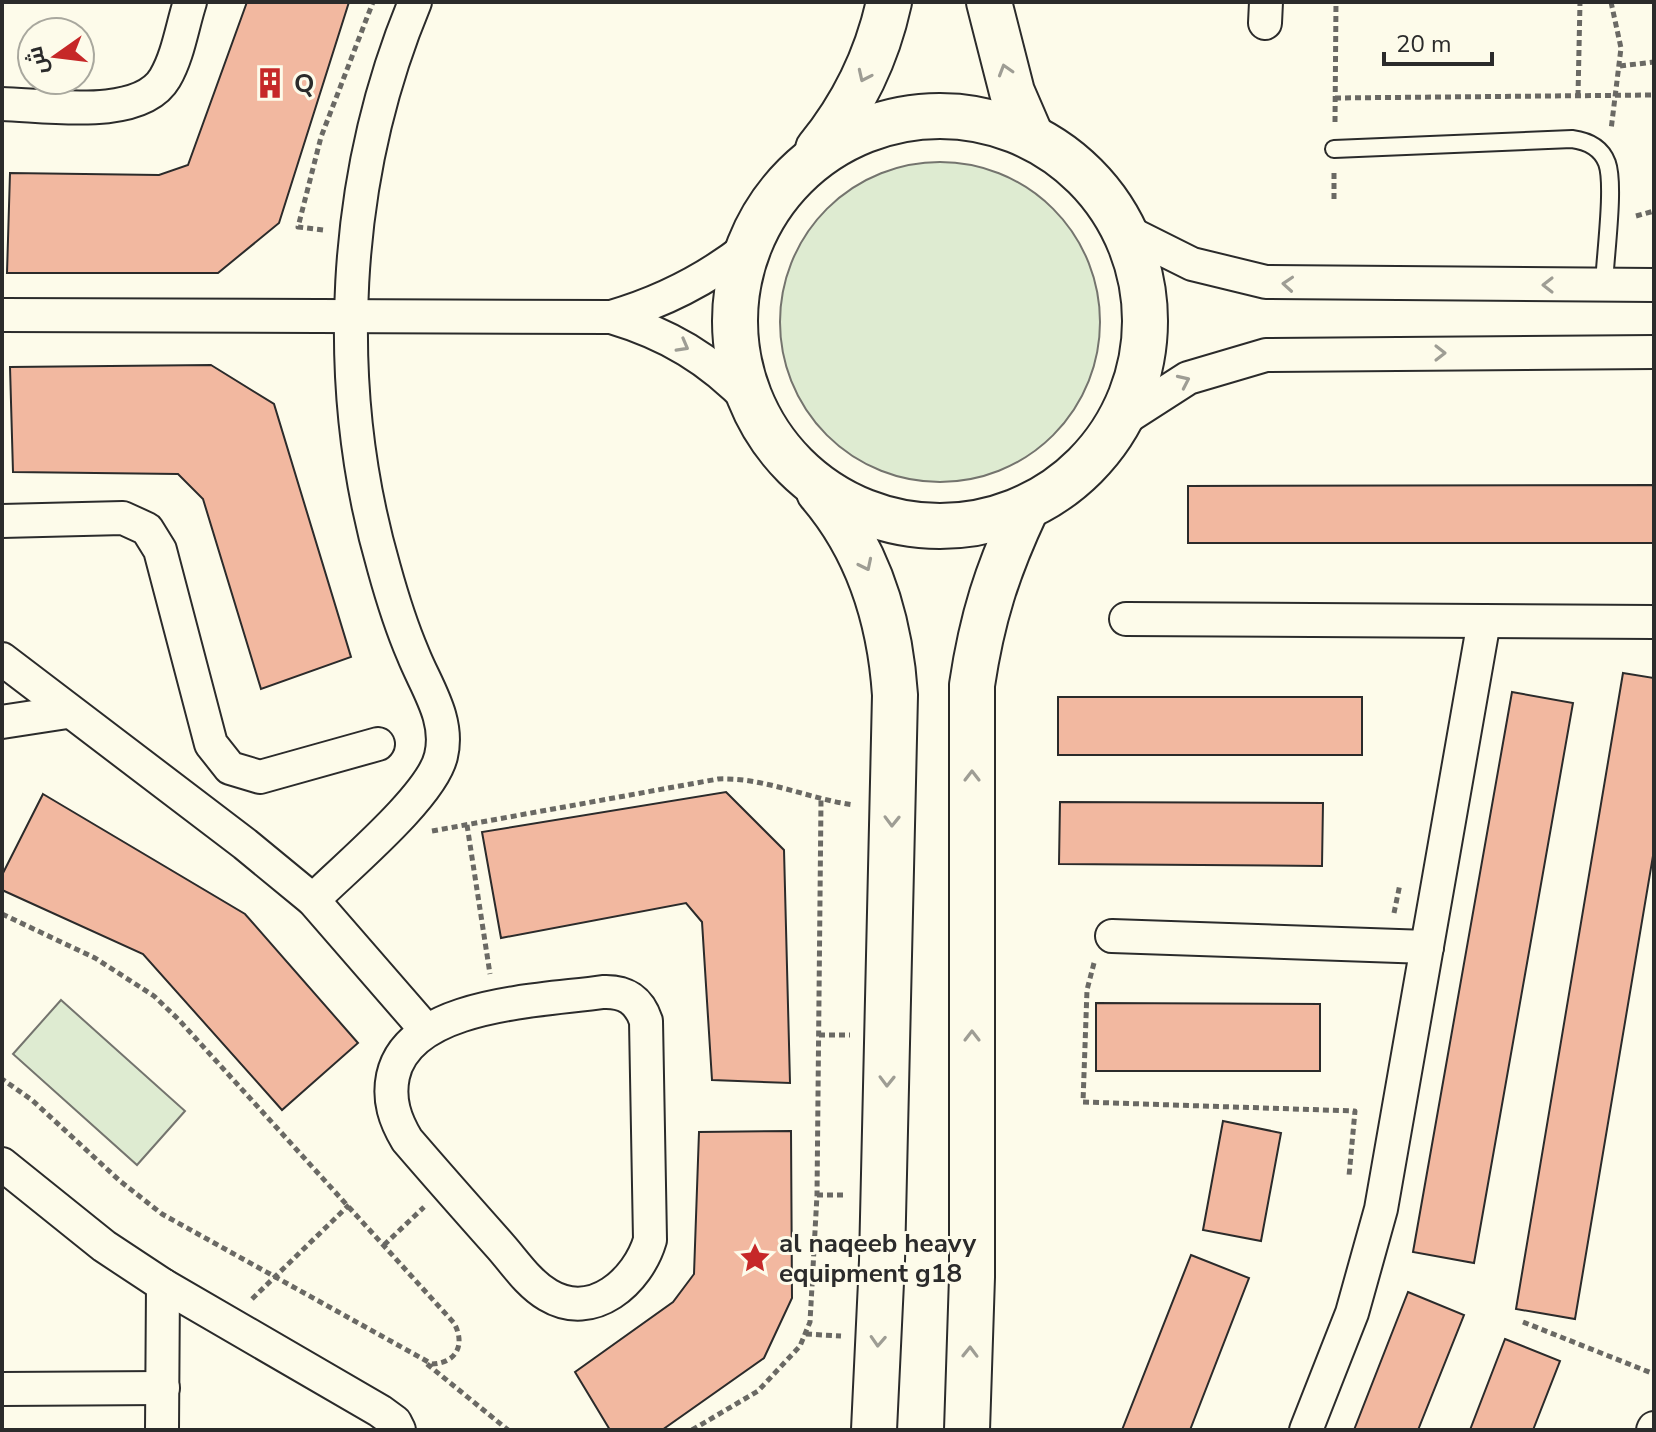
<svg xmlns="http://www.w3.org/2000/svg" width="1656" height="1432" font-family="'Nunito Sans',Cairo,sans-serif">
<style>
.green{fill:#deebd1;stroke:#74746e;stroke-width:2}
.building{fill:#f2b8a0;stroke:#2b2b2b;stroke-width:2}
.lines{fill:none;stroke-linecap:round;stroke-linejoin:round}
.lane-casing{stroke:#2b2b2b;stroke-width:20}
.street-casing{stroke:#2b2b2b;stroke-width:36}
.secondary-casing{stroke:#2b2b2b;stroke-width:48}
.path{stroke:#6a6964;stroke-width:5;stroke-dasharray:6 4;stroke-linecap:butt}
.lane{stroke:#fdfbea;stroke-width:16}
.street{stroke:#fdfbea;stroke-width:32}
.secondary{stroke:#fdfbea;stroke-width:44}
.oneway{stroke:#9e9d94}
.labels{text-anchor:middle;stroke-width:6;stroke-linejoin:round;paint-order:stroke}
.poi-label{font-size:26px;font-weight:bold;fill:#2b2b2b;stroke:#fdfbea;text-anchor:start}
</style>
<rect width="100%" height="100%" fill="#fdfbea"/>
<g class="green">
<circle cx="940" cy="322" r="160"/>
<polygon points="61,1000 185,1111 137,1165 13,1054"/>
</g>
<g class="building">
<polygon points="247,2 349,2 279,223 218,273 7,273 10,173 159,175 188,165"/>
<polygon points="211,365 274,404 351,657 261,689 203,499 178,474 13,472 10,367"/>
<polygon points="1654,485 1654,543 1188,543 1188,486"/>
<polygon points="1623,673 1654,678 1654,850 1575,1319 1516,1309"/>
<polygon points="1512,692 1573,703 1474,1263 1413,1252"/>
<rect x="1058" y="697" width="304" height="58"/>
<polygon points="726,792 784,850 790,1083 712,1080 702,922 686,903 501,938 482,832"/>
<polygon points="43,794 245,914 358,1043 282,1110 143,954 2,890 2,875"/>
<polygon points="1060,802 1323,803 1322,866 1059,864"/>
<polygon points="1096,1003 1320,1004 1320,1071 1096,1071"/>
<polygon points="1223,1121 1281,1133 1261,1241 1203,1230"/>
<polygon points="791,1131 792,1298 764,1358 662,1430 610,1430 575,1372 673,1302 694,1274 699,1132"/>
<polygon points="1191,1255 1249,1278 1190,1430 1122,1430"/>
<polygon points="1408,1292 1464,1315 1418,1430 1354,1430"/>
<polygon points="1505,1339 1560,1361 1533,1430 1470,1430"/>
</g>
<g class="lines">
<defs>
<path id="lane" d="M1334 149 1572 139C1587 141 1601 147 1607 163 1615 185 1605 257 1604 285"/>
<g id="street">
<polyline points="1265,23 1266,2"/>
<path d="M2 104C46 105 140 121 165 78 178 56 182 27 190 2"/>
<polyline points="1124,230 1192,264 1266,282 1654,285"/>
<path d="M2 315 611 317C663 302 706 280 748 247"/>
<path d="M611 317C668 334 710 359 751 402"/>
<polyline points="1118,423 1188,378 1266,355 1654,352"/>
<polyline points="2,521 123,518 147,529 160,550 211,744 230,768 260,777 378,744"/>
<polyline points="1126,619 1654,622"/>
<polyline points="2,659 245,844 313,900 426,1030"/>
<polyline points="2,722 67,712"/>
<path d="M313 900C345 868 432 796 441 756 450 719 426 687 413 654 401 626 392 597 384 568 331 385 342 177 415 2"/>
<polyline points="1112,936 1427,947"/>
<path d="M603 992C625 991 639 1000 646 1021L650 1240C638 1281 593 1322 548 1295 529 1284 515 1263 501 1247 469 1211 438 1176 407 1140 395 1120 388 1100 393 1076 409 1002 543 1001 603 992Z"/>
<polyline points="2,1164 104,1246 163,1285 380,1411 395,1422 399,1430"/>
<polyline points="2,1389 163,1388"/>
<polyline points="162,1430 163,1285"/>
<polyline points="1306,1430 1352,1313 1381,1209 1484,621"/>
<polyline points="1653,1430 1654,1428"/>
</g>
<g id="secondary">
<polyline points="989,2 1012,92 1031,136"/>
<circle cx="940" cy="321" r="205"/>
<path d="M818 149C853 106 877 57 889 2"/>
<path d="M819 492C869 550 890 620 895 695L882 1261 874 1430"/>
<path d="M967 1430 972 1277V685C982 618 997 571 1026 509"/>
</g>
</defs>
<use href="#lane" class="lane-casing"/>
<use href="#street" class="street-casing"/>
<use href="#secondary" class="secondary-casing"/>
<g class="path">
<polyline points="1611,2 1621,48 1611,130"/>
<polyline points="1620,66 1654,62"/>
<polyline points="1578,96 1580,2"/>
<polyline points="1335,98 1654,95"/>
<polyline points="1335,122 1336,2"/>
<polyline points="1334,199 1334,172"/>
<polyline points="1636,216 1654,211"/>
<polyline points="323,230 298,227 321,137 373,2"/>
<polyline points="467,825 490,974"/>
<path d="M432 831 718 779C764 777 809 799 854 805"/>
<polyline points="1394,913 1400,884"/>
<path d="M2 914 95 958 154 996 179 1020 454 1323C466 1345 456 1363 432 1364L162 1214 120 1181 32 1100 2 1079"/>
<polyline points="1094,963 1087,990 1083,1102 1355,1111 1349,1176"/>
<polyline points="819,1035 850,1035"/>
<polyline points="817,1195 844,1195"/>
<polyline points="384,1245 424,1207"/>
<polyline points="252,1299 349,1205"/>
<polyline points="1523,1322 1654,1374"/>
<polyline points="806,1334 841,1336"/>
<polyline points="427,1364 508,1430"/>
<polyline points="692,1430 758,1391 800,1346 810,1322 817,1195 821,800"/>
</g>
<use href="#lane" class="lane"/>
<use href="#street" class="street"/>
<use href="#secondary" class="secondary"/>
</g>
<defs><path id="oneway-chevron" d="M-2-3.5L2.5 0L-2 3.5" fill="none" stroke-width="1.6" stroke-linecap="round" stroke-linejoin="round" transform="scale(2)"/></defs>
<g class="oneway">
<use href="#oneway-chevron" transform="translate(1005 70) rotate(-107)"/>
<use href="#oneway-chevron" transform="translate(864 76) rotate(115)"/>
<use href="#oneway-chevron" transform="translate(1288 284) rotate(-176)"/>
<use href="#oneway-chevron" transform="translate(1548 285) rotate(-180)"/>
<use href="#oneway-chevron" transform="translate(683 346) rotate(29)"/>
<use href="#oneway-chevron" transform="translate(1440 353)"/>
<use href="#oneway-chevron" transform="translate(1184 381) rotate(-25)"/>
<use href="#oneway-chevron" transform="translate(866 565) rotate(64)"/>
<use href="#oneway-chevron" transform="translate(972 776) rotate(-90)"/>
<use href="#oneway-chevron" transform="translate(892 821) rotate(91)"/>
<use href="#oneway-chevron" transform="translate(972 1036) rotate(-90)"/>
<use href="#oneway-chevron" transform="translate(887 1081) rotate(91)"/>
<use href="#oneway-chevron" transform="translate(878 1341) rotate(93)"/>
<use href="#oneway-chevron" transform="translate(970 1352) rotate(-89)"/>
</g>
<defs>
<symbol id="building-bare" viewBox="-9 -9 18 18"><path d="M-4-6H4V6H1V3H-1V6H-4ZM-2.5-4.3h1.7v1.8h-1.7ZM.8-4.3h1.7v1.8H.8ZM-2.5-1h1.7V.8h-1.7ZM.8-1h1.7V.8H.8Z" fill="#c62828" stroke="#fdfbea" stroke-width="2.5" paint-order="stroke"/></symbol>
<symbol id="sight-bare" viewBox="-9 -9 18 18"><path d="M0-6L1.8-2.2L6-1.7L2.9 1.2L3.7 5.4L0 3.3L-3.7 5.4L-2.9 1.2L-6-1.7L-1.8-2.2Z" fill="#c62828" stroke="#fdfbea" stroke-width="2.5" paint-order="stroke"/></symbol>
</defs>
<g fill-rule="evenodd">
<use href="#building-bare" x="248" y="61" width="44" height="44"/>
<use href="#sight-bare" x="733" y="1236" width="44" height="44"/>
</g>
<g class="labels">
<g class="poi-label">
<text x="294" y="92">Q</text>
<text x="779" y="1252">al naqeeb heavy<tspan x="779" dy="30">equipment g18</tspan></text>
</g>
</g>
<rect width="1656" height="1432" fill="none" stroke="#2b2b2b" stroke-width="8"/>
<g transform="translate(56 56) rotate(256)"><circle r="38" fill="#fdfbea" stroke="#a9a89e" stroke-width="2"/>
<path d="M0-6L14 30L0 20L-14 30Z" fill="#c62828"/>
<text y="-12" font-size="22" font-weight="bold" text-anchor="middle" fill="#2b2b2b">ش</text>
</g>
<path d="M1384 52v12h108v-12" fill="none" stroke="#2b2b2b" stroke-width="4"/>
<text x="1396" y="52" font-size="24" fill="#2b2b2b" stroke="#fdfbea" stroke-width="6" paint-order="stroke">20 m</text>
</svg>
